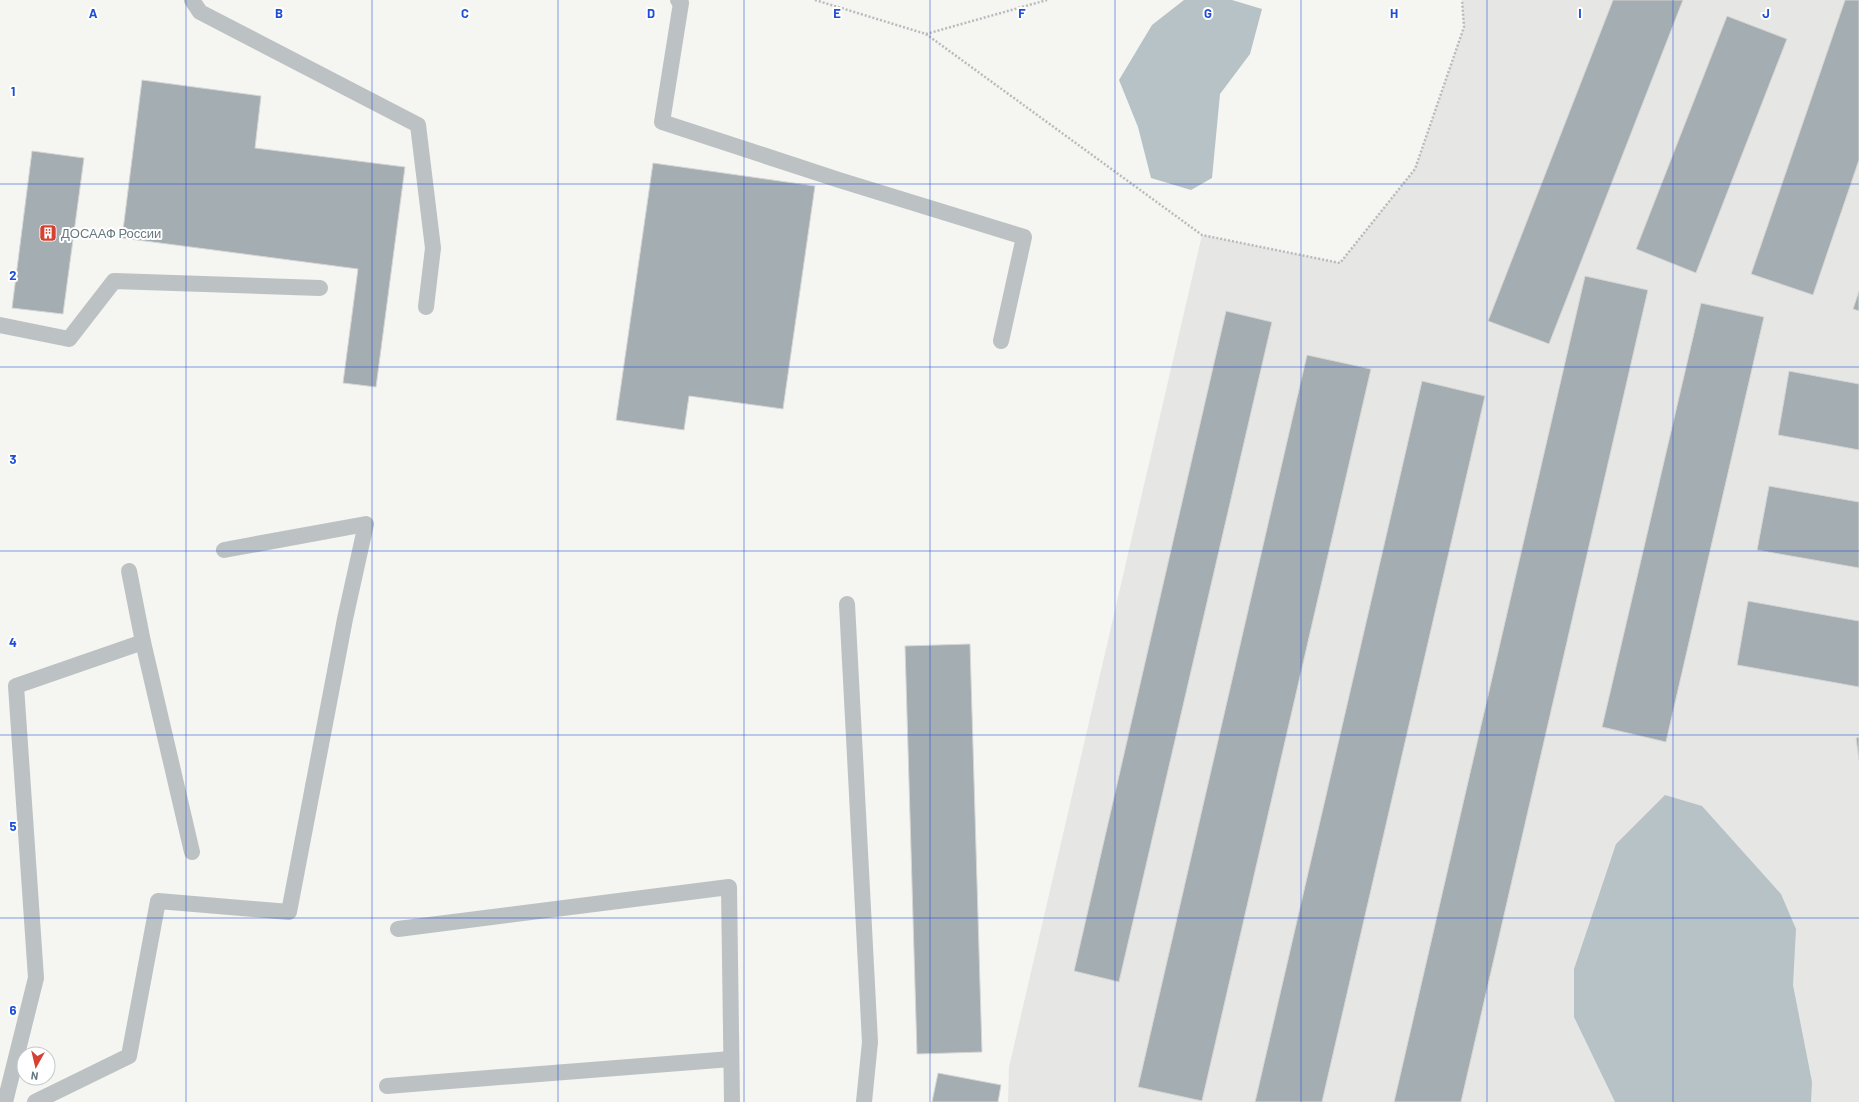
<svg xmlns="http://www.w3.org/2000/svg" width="1859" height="1102" font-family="Barlow,sans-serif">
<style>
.built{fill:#e6e6e5}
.water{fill:#b6c2c5}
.building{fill:#a4adb1;stroke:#d6d6d4}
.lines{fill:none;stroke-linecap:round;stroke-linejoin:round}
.path{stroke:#b8bbbd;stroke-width:2.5;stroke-dasharray:2 2;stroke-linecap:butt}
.service{stroke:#bcc1c3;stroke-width:16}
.grid{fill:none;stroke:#1d4ed8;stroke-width:1;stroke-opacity:0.55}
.labels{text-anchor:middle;stroke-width:4;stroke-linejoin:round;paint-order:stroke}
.poi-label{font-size:13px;fill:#667881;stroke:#fff;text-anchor:start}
.grid-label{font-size:13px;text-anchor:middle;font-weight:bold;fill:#1d4ed8;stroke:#fff;stroke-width:4;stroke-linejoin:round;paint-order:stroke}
</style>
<rect width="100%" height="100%" fill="#f5f5f2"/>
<polygon class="built" points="1462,0 1859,0 1859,1102 1008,1102 1009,1067 1202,235 1340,263 1415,169 1464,27"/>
<g class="water">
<polygon points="1184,0 1232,0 1262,9 1250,54 1220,94 1212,178 1191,190 1151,178 1138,127 1119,80 1152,25"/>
<polygon points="1665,795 1702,806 1781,894 1796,929 1793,985 1812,1082 1811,1102 1615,1102 1574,1017 1574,969 1616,844"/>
</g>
<g class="building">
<polygon points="1613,0 1683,0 1549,344 1488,321"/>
<polygon points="1845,0 1859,0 1859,160 1813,295 1751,274"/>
<polygon points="1727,16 1787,39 1696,273 1636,249"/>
<polygon points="142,80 261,96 255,148 405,167 376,387 343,383 358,269 122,238"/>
<polygon points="32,151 84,158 63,314 12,308"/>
<polygon points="653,163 815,186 783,409 689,396 684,430 616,420"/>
<polygon points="1585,276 1648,290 1461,1102 1394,1102"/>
<polygon points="1859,291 1859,311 1853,309"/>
<polygon points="1701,303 1764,317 1666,742 1602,727"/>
<polygon points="1226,311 1272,322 1119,982 1074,971"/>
<polygon points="1307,355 1371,369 1202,1101 1138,1087"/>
<polygon points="1789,371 1859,384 1859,450 1778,435"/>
<polygon points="1422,381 1485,396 1322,1102 1255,1102"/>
<polygon points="1769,486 1859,502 1859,568 1757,550"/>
<polygon points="1748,601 1859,621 1859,687 1737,665"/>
<polygon points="970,644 982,1052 917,1054 905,646"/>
<polygon points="1859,737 1859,760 1856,738"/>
<polygon points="938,1073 1001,1085 998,1102 932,1102"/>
</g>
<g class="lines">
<g class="path">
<polyline points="815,0 926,34 1047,0"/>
<polyline points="926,34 1202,235 1340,263 1415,169 1464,27 1462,0"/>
</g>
<g class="service">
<polyline points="192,0 200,12 418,125 433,248 426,307"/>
<polyline points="678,0 681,3 662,122 839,180 1024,237 1001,341"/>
<polyline points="0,325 69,339 114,281 320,288"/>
<polyline points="129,571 143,642"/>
<polyline points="847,604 870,1042 864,1102"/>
<polyline points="398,929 729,887 732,1102"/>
<polyline points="387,1086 731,1059"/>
<polyline points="5,1102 36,978 16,686 143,642 192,852"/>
<polyline points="35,1102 129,1056 158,901 289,912 345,619 366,524 224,550"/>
</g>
</g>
<path class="grid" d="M186 0V1102M372 0V1102M558 0V1102M744 0V1102M930 0V1102M1115 0V1102M1301 0V1102M1487 0V1102M1673 0V1102M0 184H1859M0 367H1859M0 551H1859M0 735H1859M0 918H1859"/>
<defs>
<symbol id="building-square" viewBox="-11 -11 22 22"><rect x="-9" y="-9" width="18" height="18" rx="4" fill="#d54232" stroke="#fff"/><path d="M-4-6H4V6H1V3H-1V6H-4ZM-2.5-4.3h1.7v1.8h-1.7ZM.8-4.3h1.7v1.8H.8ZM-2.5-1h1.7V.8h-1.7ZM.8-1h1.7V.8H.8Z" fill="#fff"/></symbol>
</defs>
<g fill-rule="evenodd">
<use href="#building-square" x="38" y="223" width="20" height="20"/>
</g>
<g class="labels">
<g class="poi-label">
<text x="61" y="238">ДОСААФ России</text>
</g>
</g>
<g class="grid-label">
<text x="93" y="18">A</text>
<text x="279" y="18">B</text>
<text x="465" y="18">C</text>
<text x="651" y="18">D</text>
<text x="837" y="18">E</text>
<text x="1022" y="18">F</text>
<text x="1208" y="18">G</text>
<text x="1394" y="18">H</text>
<text x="1580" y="18">I</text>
<text x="1766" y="18">J</text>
<text x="13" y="96">1</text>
<text x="13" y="280">2</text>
<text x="13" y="464">3</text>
<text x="13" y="647">4</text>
<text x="13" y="831">5</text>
<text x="13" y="1015">6</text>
</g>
<g transform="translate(36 1066) rotate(188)"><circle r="19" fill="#ffffff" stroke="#c2c9cd"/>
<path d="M0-3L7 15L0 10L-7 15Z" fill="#d54232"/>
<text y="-6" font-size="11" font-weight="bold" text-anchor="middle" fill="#667881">N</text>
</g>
</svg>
